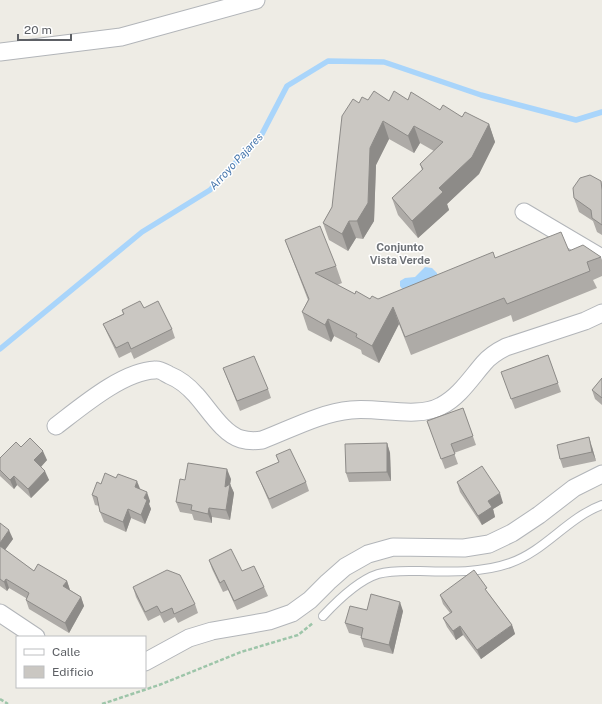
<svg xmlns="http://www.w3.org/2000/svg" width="602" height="704" font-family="'Public Sans',sans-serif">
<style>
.water{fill:#a9d5fb}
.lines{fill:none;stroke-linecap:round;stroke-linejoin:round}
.stream{stroke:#a9d5fb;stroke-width:5.5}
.lane-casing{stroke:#b2b5b9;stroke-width:10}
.street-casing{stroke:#b2b5b9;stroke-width:19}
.path{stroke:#9dc5a9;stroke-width:2.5;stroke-dasharray:4 2;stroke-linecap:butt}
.lane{stroke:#fff;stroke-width:8}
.street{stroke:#fff;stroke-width:17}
.wall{fill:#aeaba7}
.shaded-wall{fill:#8d8b88}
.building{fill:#cac7c2;stroke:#8d8b88}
.labels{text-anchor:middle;stroke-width:3;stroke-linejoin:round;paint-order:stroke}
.water-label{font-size:11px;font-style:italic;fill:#4676ac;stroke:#fff}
.neighbourhood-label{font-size:11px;font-weight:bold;fill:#6e7277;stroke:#fff}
</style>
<rect width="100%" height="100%" fill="#eeece5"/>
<polygon class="water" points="425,267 432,268 437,273 437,283 403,290 400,286 400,281 405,278 415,277"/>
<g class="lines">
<polyline class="stream" points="0,349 142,232 210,190 262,134 287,86 328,61 384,62 481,95 576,120 602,112"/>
<defs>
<path id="lane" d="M323 616C337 601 359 580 378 574 392 570 406 571 420 571 450 572 482 573 510 563 545 551 567 518 602 505"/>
<g id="street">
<polyline points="0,52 121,37 256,0"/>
<polyline points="524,212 602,258"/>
<path d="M56 426C81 407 123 371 155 370 160 369 165 373 169 375 179 379 189 387 196 395 208 408 223 434 241 439 248 441 255 441 262 440 291 429 320 413 351 410 379 407 417 419 441 406 459 397 471 378 484 363 490 356 498 351 506 347L585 321 602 313"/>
<polyline points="0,613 36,637"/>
<polyline points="145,662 189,638 212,631 269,621 292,613 310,600 328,582 345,567 368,554 393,547 464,548 489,544 512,533 539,515 574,488 602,474"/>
</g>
</defs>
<use href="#lane" class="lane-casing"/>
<use href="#street" class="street-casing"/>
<g class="path">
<polyline points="0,699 8,704"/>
<polyline points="102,704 159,685 241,652 298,635 313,623"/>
</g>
<use href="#lane" class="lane"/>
<use href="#street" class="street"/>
</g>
<g class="wall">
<polygon points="368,100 389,101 408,100 440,110 489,124 495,142 479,174 447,204 449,210 418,238 398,215 392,198 422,170 420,164 434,151 420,143 414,153 389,139 376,165 374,221 363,239 356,238 348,251 329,240 323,223 332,207 359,103"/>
<polygon points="601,181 602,184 602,235 597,232 593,221 579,212 574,198"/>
<polygon points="285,240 336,266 342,283 337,285 355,294 370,299 378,299 495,258 569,251 601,257 602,260 602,276 593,280 597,288 513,322 511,315 411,355 399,324 379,363 362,354 361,350 334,336 331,342 308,330 302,312 308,300"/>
<polygon points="144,308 172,329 175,338 134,359 131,352 119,358 107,333 103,324 123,314 122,310"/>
<polygon points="548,355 561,392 515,409 501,372"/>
<polygon points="223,368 268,389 271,398 240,411"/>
<polygon points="602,378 602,405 595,399 592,390"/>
<polygon points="463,408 476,445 454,453 458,464 445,469 427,421"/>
<polygon points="387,443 390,453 391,481 349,482 346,473"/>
<polygon points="21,447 47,460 41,467 49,480 31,498 17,485 14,489 0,476 0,458"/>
<polygon points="592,447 596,461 563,468 560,459"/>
<polygon points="276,455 306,482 309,491 272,509 260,481 256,472 279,462"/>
<polygon points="231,479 230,484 234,493 230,520 212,517 212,523 194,520 192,514 180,512 176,502 185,480"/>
<polygon points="457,482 503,503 493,509 495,517 482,525 460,492"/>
<polygon points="140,489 150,501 149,504 151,509 145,524 131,518 126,532 104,522 100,512 99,506 95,505 92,495"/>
<polygon points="0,523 13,539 5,550 34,571 67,581 70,590 81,597 84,606 69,633 29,609 26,600 26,598 9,588 7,591 0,586"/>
<polygon points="209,560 242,571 264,587 268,596 237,610 228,590 223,592 212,569"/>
<polygon points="133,587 195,604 198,613 178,623 175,617 164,623 160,615 148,621 136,597"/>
<polygon points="489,594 512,625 515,634 481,659 463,635 456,640 447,627 443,618 450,613 443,604 440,595"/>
<polygon points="367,610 403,611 393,654 364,647 361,638 361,636 349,633 345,623"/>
</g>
<g class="shaded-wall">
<polygon points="383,121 389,139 376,165 374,221 363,239 357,221 370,148"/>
<polygon points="489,124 495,142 479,174 447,204 449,210 418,238 412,221"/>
<polygon points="414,126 420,143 414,153 408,136"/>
<polygon points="349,221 356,238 348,251 342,234"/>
<polygon points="393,307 399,324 379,363 372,346"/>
<polygon points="328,319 334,336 331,342 325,325"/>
<polygon points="589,437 592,447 596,461 592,452"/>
<polygon points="387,443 390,453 391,481 387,472"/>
<polygon points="43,451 47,460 38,470 34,460"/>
<polygon points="227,469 231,479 228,496 225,487"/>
<polygon points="45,471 49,480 31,498 28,489"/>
<polygon points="14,476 17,485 14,489 10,480"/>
<polygon points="137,481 141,491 135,487"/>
<polygon points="230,484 234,493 230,520 226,510"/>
<polygon points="147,492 150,501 149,504 151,509 145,524 141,515 144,498"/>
<polygon points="500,493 503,503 493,509 495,517 482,525 478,516 488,501"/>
<polygon points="209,508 212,517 212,523 208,514"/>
<polygon points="128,509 131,518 126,532 123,522"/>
<polygon points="9,530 13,539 2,554 0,549 0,543"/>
<polygon points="6,579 9,588 7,591 4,582"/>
<polygon points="67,581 70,590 67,596 63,586"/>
<polygon points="81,597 84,606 69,633 65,623"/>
<polygon points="400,602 403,611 393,654 389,645"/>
<polygon points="512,625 515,634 481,659 477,650"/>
<polygon points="460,626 463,635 456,640 453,631"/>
</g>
<g class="building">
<polygon points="374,91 389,101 394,91 408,100 411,92 440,110 443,105 462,117 465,112 489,124 472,157 439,188 443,192 412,221 392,198 423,169 420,164 443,142 414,126 408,136 383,121 370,148 368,203 357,221 349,221 342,234 323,223 332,207 342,116 353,99 359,103 362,97 368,100"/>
<polygon points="590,175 601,181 602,190 602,225 592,218 591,210 574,198 573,188 580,178"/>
<polygon points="320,226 336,266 315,273 355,294 356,291 370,299 372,296 378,299 493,252 495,258 561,232 569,251 583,245 601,257 587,262 590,271 507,304 504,298 405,337 393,307 372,346 356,337 357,334 328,319 325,325 302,312 309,299 285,240"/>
<polygon points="140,301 144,308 158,301 172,329 131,349 128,342 116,348 103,324 124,314 122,310"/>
<polygon points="548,355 558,383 511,399 501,372"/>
<polygon points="254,356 268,389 237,401 223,368"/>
<polygon points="602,378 602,398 592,390"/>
<polygon points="463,408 473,436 451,444 455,454 441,459 427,421"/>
<polygon points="589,437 592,452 560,459 557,445"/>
<polygon points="30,438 43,451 34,460 45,471 28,489 14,476 10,480 0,470 0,458 16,442 21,447"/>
<polygon points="387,443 387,472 346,473 345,444"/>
<polygon points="290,449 306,482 269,499 256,472 279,462 276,455"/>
<polygon points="188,463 227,469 225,487 230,484 226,510 209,508 208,514 191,510 192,505 176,502 180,479 185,480"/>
<polygon points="482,466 500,493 488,501 492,507 478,516 457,482"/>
<polygon points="105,473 116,478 118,474 137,481 135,487 147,492 144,498 147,500 141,515 128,509 123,522 100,512 97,497 92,495 97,482 101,484"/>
<polygon points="0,523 9,530 0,543"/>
<polygon points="0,546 34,571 38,564 67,581 63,586 81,597 65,623 26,600 29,593 6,579 4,582 0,579"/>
<polygon points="231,549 242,571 254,566 264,587 234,601 224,580 220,583 209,560"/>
<polygon points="167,570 180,575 195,604 174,614 172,608 161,613 157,606 145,612 133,587"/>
<polygon points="474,570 487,588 485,589 512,625 477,650 460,626 453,631 443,618 452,612 440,595"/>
<polygon points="371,594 400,602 389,645 361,638 363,628 345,623 350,606 367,610"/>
</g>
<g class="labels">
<g class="water-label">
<text transform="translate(236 161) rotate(-47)" y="4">Arroyo Pajares</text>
</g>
<g class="neighbourhood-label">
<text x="400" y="251">Conjunto<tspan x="400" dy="13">Vista Verde</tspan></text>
</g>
</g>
<rect x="16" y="636" width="130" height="52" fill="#ffffff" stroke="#bebfc1"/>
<rect x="24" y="649" width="20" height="6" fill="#ffffff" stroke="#bebfc1"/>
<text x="52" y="656" font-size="12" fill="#5d6065">Calle</text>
<rect x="24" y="666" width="20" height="12" fill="#cac7c2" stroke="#bebfc1"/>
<text x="52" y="676" font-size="12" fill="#5d6065">Edificio</text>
<path d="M18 34v6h53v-6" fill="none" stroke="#5d6065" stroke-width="2"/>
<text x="24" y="34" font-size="12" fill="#5d6065" stroke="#ffffff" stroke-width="3" paint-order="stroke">20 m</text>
</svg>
